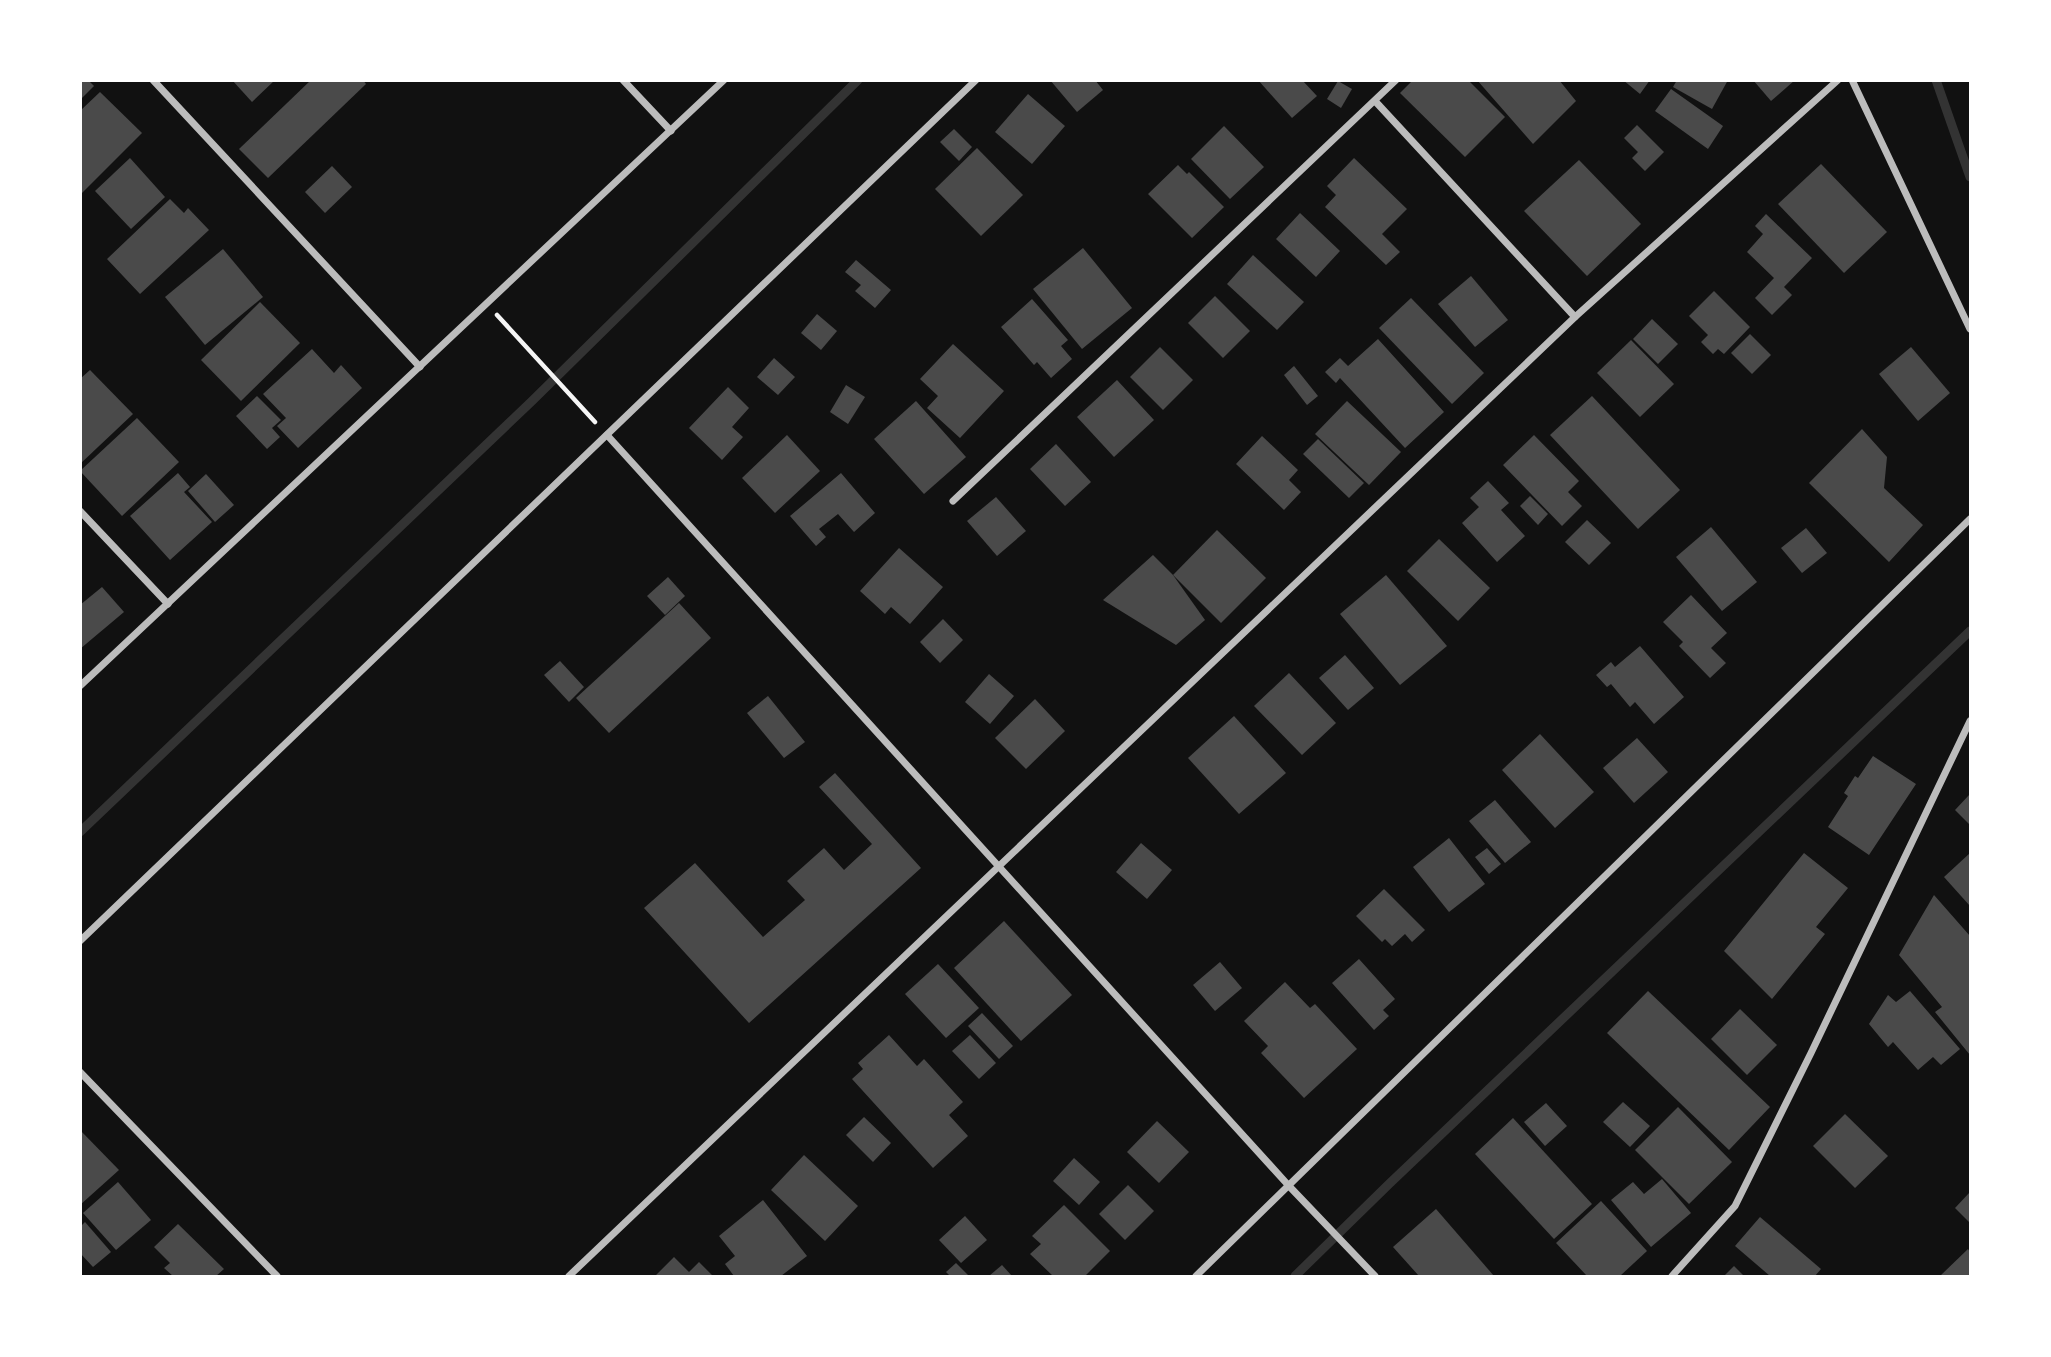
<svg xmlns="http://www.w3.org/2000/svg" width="2051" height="1357" font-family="Poppins,sans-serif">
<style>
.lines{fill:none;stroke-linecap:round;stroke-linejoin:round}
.stream{stroke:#333;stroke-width:9}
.building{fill:#4a4a4a}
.path{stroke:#f5f5f5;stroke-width:4.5}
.minor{stroke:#bcbcbc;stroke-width:7}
</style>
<rect width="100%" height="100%" fill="#111"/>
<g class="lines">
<g class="stream">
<polyline points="1936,80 1970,177"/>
<polyline points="80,832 532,401 858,80"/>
<polyline points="1295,1276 1389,1184 1970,631"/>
</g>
</g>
<g class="building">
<polygon points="80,80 88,80 94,86 80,100"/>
<polygon points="232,80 275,80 252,102"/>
<polygon points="311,80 363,80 366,84 268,178 239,149"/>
<polygon points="1050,80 1095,80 1103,90 1077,112"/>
<polygon points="1258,80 1302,80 1317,96 1292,118"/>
<polygon points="1413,80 1468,80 1505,117 1465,157 1400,93"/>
<polygon points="1477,80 1559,80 1576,101 1533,144"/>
<polygon points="1623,80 1650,80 1640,94"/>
<polygon points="1677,80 1728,80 1712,109 1673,87"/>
<polygon points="1753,80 1795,80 1771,101"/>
<polygon points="1338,81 1352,89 1341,108 1327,99"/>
<polygon points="1671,89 1723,126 1708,149 1655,111"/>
<polygon points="100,92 142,133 80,195 80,111"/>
<polygon points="1028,94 1065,126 1032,164 995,132"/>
<polygon points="1637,125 1664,152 1645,171 1632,158 1638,152 1624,138"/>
<polygon points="1224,126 1264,167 1230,199 1191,159"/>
<polygon points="954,129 972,147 959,161 940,142"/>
<polygon points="977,148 1023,195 981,236 935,189"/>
<polygon points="130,158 165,197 131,229 95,191"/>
<polygon points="1354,158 1407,209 1382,234 1400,252 1386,265 1325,207 1336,195 1327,186"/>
<polygon points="1579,160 1641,224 1587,276 1524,211"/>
<polygon points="1821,164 1887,232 1844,273 1778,204"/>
<polygon points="1178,165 1187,174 1189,172 1224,207 1192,238 1148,194"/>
<polygon points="332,166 352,187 325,213 305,192"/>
<polygon points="170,199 184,213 188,208 209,230 140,294 107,259"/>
<polygon points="1300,213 1340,251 1316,277 1276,239"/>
<polygon points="1766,214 1812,258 1784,287 1792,295 1772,315 1755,298 1774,278 1747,252 1763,234 1755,226"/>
<polygon points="1083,248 1132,308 1082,349 1033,289"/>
<polygon points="223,249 263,297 205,345 165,297"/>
<polygon points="1253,255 1304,302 1277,330 1227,284"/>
<polygon points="856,260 891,290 875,308 855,291 861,285 845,272"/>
<polygon points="1471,276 1508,320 1475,347 1438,304"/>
<polygon points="1714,291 1750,327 1724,354 1718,349 1713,354 1701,342 1708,335 1689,316"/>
<polygon points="1215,296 1250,331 1223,358 1188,323"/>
<polygon points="1411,298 1484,373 1452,404 1379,328"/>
<polygon points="1032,299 1068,340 1061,346 1072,359 1051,378 1037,362 1034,365 1001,327"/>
<polygon points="260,302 300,343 241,401 201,360"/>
<polygon points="817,314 837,331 821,350 801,333"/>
<polygon points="1652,319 1678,344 1658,364 1633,339"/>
<polygon points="1750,334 1771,355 1752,374 1731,353"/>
<polygon points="1378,339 1444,412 1405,448 1340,378 1336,383 1325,372 1340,358 1348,366"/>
<polygon points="1631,340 1674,384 1640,417 1597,373"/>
<polygon points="953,344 1004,391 960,438 927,408 938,396 920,379"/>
<polygon points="1160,347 1193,380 1163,410 1130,377"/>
<polygon points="1911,347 1950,393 1918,421 1879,374"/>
<polygon points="312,349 334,373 341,365 362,388 298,448 277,426 286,418 263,394"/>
<polygon points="774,358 795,377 778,395 757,377"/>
<polygon points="1294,366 1318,396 1307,405 1284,375"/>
<polygon points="90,370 133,414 80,464 80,379"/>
<polygon points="1117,380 1154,420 1114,457 1077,417"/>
<polygon points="846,385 865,397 848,424 830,412"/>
<polygon points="728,387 749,408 732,427 743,437 722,460 689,428"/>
<polygon points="257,396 281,420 272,428 280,437 267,449 236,416"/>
<polygon points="1592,396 1680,490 1638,529 1550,435"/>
<polygon points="916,401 966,457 924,494 874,439"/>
<polygon points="1347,401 1401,452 1369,485 1315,434"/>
<polygon points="137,418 179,462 122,516 80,471"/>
<polygon points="1862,429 1887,457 1884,488 1923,525 1889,562 1809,483"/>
<polygon points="787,435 820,471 775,513 742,478"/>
<polygon points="1534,435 1579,481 1568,492 1582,506 1562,526 1503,465"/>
<polygon points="1262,436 1298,470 1289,480 1301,492 1284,510 1236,464"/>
<polygon points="1318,439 1364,483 1349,498 1303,454"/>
<polygon points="1056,444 1091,482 1065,506 1030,469"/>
<polygon points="178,473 190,487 184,492 212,522 170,560 130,516"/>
<polygon points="841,473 875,513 854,532 838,514 819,529 826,537 816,546 790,516"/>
<polygon points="206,474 234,505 215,522 188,491"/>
<polygon points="1488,481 1509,503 1501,510 1525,536 1497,562 1462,523 1479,507 1470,498"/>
<polygon points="1530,496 1548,514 1538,525 1520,506"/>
<polygon points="996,497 1026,531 997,556 967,521"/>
<polygon points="1587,520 1611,543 1589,565 1565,542"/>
<polygon points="1711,527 1757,582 1722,611 1676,557"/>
<polygon points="1806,528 1827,553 1802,573 1781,548"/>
<polygon points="1217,530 1266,578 1221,623 1173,575"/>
<polygon points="1439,539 1490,588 1458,621 1407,571"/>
<polygon points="899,548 943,587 910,624 891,607 885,614 860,591"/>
<polygon points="1153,555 1173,575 1205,620 1176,645 1103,600"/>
<polygon points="1386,575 1447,646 1400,685 1340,614"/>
<polygon points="668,577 685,596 665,615 647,596"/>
<polygon points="102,587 124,612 80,649 80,605"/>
<polygon points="1691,595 1727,633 1711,648 1726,663 1710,678 1679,646 1683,642 1663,622"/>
<polygon points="679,603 711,638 609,733 576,698"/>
<polygon points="943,619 963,640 940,663 920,642"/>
<polygon points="1640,646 1684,697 1654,724 1635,702 1630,707 1611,684 1607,687 1596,675 1611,662 1615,667"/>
<polygon points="1345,655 1374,688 1348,710 1319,678"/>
<polygon points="560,661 584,687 569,702 544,675"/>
<polygon points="1289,673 1336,723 1302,755 1254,706"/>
<polygon points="989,674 1014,696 990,724 965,702"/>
<polygon points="768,696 805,742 784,758 747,713"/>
<polygon points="1035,699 1065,731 1026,769 995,738"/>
<polygon points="1234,716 1286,773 1239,814 1188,758"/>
<polygon points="1540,734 1594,792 1555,828 1502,770"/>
<polygon points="1637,738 1668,772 1634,803 1603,768"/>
<polygon points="1873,756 1916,784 1869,855 1828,827 1848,796 1844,793 1855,776 1858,778"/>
<polygon points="835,773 921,868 749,1023 644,908 695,863 763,937 805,900 787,881 824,848 844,870 872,844 819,787"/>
<polygon points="1970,794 1970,825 1955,810"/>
<polygon points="1495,800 1531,842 1505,863 1469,821"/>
<polygon points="1449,838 1485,884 1449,912 1413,867"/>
<polygon points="1141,843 1172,870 1147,899 1116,872"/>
<polygon points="1487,848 1501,864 1489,874 1475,857"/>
<polygon points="1804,853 1848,888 1816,927 1825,934 1772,999 1724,951"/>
<polygon points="1970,853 1970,906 1944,877"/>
<polygon points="1384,889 1425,930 1412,942 1405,934 1392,946 1385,939 1382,942 1356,916"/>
<polygon points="1934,895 1970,936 1970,1055 1935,1012 1942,1007 1899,955"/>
<polygon points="1004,921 1072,995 1021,1041 954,968"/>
<polygon points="1359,959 1395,999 1383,1010 1389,1016 1374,1030 1332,983"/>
<polygon points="1220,962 1242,988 1215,1011 1193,985"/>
<polygon points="938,964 979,1008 946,1038 905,994"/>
<polygon points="1285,982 1310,1008 1315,1004 1357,1049 1304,1098 1261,1053 1268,1046 1244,1021"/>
<polygon points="1648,991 1770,1107 1729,1150 1607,1033"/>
<polygon points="1910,991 1960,1049 1941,1065 1933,1057 1918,1070 1893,1042 1888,1047 1869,1024 1888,995 1896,1002"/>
<polygon points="1740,1009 1777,1045 1747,1075 1711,1039"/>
<polygon points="982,1013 1013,1046 999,1059 968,1026"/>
<polygon points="889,1035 917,1066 924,1059 963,1102 949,1115 968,1136 933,1168 852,1079 863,1069 858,1063"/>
<polygon points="970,1035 996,1063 979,1079 952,1051"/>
<polygon points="1623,1102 1650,1126 1630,1147 1603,1122"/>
<polygon points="1546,1103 1567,1126 1545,1146 1524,1122"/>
<polygon points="1678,1107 1732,1162 1689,1204 1635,1150"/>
<polygon points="1845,1114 1888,1156 1855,1188 1813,1146"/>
<polygon points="864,1117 891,1143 873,1162 846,1135"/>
<polygon points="1513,1118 1592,1204 1554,1239 1475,1154"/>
<polygon points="1157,1121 1189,1152 1159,1183 1127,1152"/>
<polygon points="80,1130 119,1170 80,1205"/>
<polygon points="804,1155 858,1206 825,1241 771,1190"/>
<polygon points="1074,1158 1100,1182 1079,1205 1053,1181"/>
<polygon points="1662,1179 1691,1213 1651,1247 1611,1200 1633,1182 1644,1194"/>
<polygon points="118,1182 151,1220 116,1250 83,1213"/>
<polygon points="1128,1185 1154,1211 1125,1240 1099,1214"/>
<polygon points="1970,1192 1970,1223 1955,1208"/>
<polygon points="763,1200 807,1256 781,1276 734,1276 725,1264 735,1256 719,1236"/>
<polygon points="1601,1201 1647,1251 1620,1276 1587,1276 1556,1243"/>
<polygon points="1064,1205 1110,1251 1085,1276 1053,1276 1030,1254 1041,1244 1032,1236"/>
<polygon points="1436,1209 1494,1276 1419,1276 1393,1247"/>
<polygon points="965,1216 987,1240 961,1263 939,1240"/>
<polygon points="1760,1217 1821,1269 1815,1276 1770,1276 1735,1246"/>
<polygon points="85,1222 111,1252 93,1267 80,1253 80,1227"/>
<polygon points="178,1224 224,1269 216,1276 173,1276 164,1268 170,1263 154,1247"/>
<polygon points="1968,1249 1970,1252 1970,1276 1940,1276"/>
<polygon points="674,1257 689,1272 699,1262 713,1276 655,1276"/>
<polygon points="956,1263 969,1276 950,1276 946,1272"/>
<polygon points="1002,1265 1012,1276 989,1276"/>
<polygon points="1734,1266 1744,1276 1724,1276"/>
</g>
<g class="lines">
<polyline class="path" points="497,315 595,422"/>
<g class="minor">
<polyline points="153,80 420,367"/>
<polyline points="623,80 671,131"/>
<polyline points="1852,80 1970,329"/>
<polyline points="1375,101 1575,317"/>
<polyline points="607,435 1289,1186 1375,1276"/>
<polyline points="953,501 1396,80"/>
<polyline points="80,511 168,604"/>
<polyline points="80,686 724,80"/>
<polyline points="80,941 976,80"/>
<polyline points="80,1072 277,1276"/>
<polyline points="569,1276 1575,317 1838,80"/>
<polyline points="1196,1276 1970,519"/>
<polyline points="1672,1276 1735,1206 1811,1053 1970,721"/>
</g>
</g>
<rect width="2051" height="1357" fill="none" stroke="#ffffff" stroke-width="164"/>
</svg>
